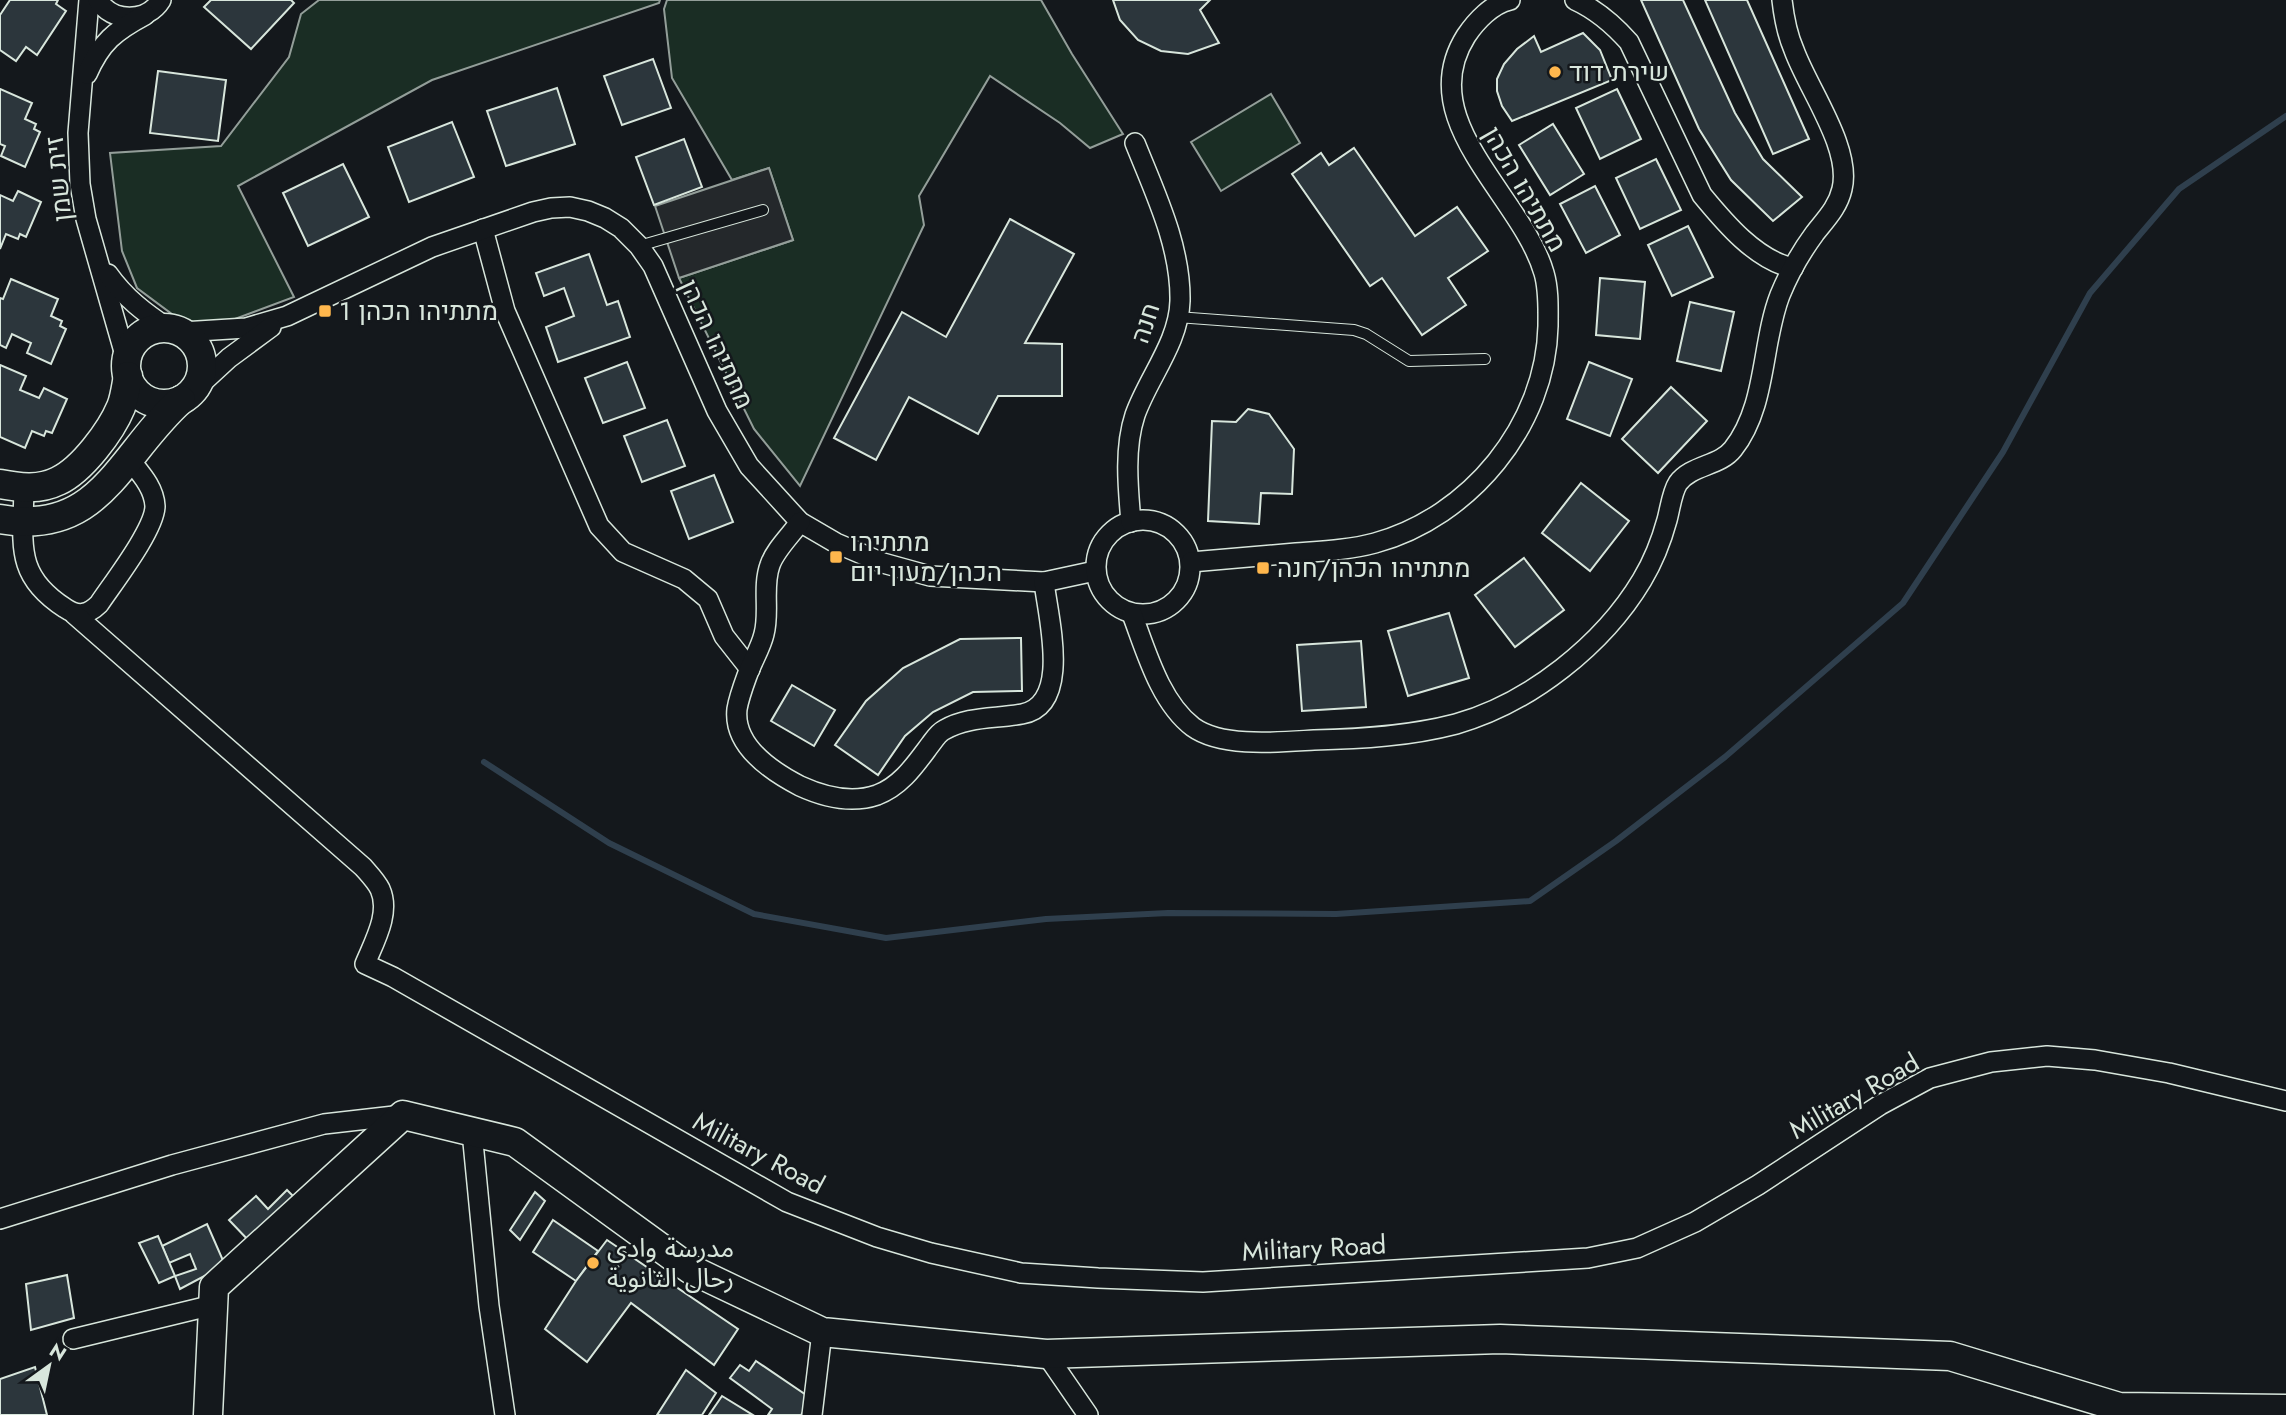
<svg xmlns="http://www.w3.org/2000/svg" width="2286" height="1415" font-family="Jost,'Noto Sans Arabic',Heebo,sans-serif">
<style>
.green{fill:#1a2d24;stroke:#939e99;stroke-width:2}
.parking{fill:#24282b;stroke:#939e99;stroke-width:2}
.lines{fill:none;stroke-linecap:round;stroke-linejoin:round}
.stream{stroke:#2f3f4d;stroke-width:6}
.building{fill:#2c363c;stroke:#d8e6dc;stroke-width:2}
.lane-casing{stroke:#d8e6dc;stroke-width:12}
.street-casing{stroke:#d8e6dc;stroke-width:22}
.secondary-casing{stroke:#d8e6dc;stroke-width:31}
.lane{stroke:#14181c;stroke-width:10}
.street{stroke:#14181c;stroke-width:19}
.secondary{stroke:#14181c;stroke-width:28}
.poi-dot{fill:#ffb74d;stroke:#14181c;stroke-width:2.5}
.labels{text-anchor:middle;stroke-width:5;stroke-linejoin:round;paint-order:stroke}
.poi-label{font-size:26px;fill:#d8e6dc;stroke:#14181c;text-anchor:start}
.street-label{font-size:26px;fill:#d8e6dc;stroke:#14181c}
</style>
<rect width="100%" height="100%" fill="#14181c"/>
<g class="green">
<polygon points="319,0 660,0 659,3 432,80 238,186 294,297 235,319 200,325 176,317 137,288 122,251 110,153 221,146 289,57 301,14"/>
<polygon points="667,0 1041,0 1072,54 1123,134 1090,148 1060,123 990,76 919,196 924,225 800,486 754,429 679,278 793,240 769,168 732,180 672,78 664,9"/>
<polygon points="1271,94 1300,143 1221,191 1191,142"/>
</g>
<polygon class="parking" points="769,168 793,240 679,278 655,206"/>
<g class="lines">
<polyline class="stream" points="484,762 609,843 754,914 886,938 1046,919 1168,913 1336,914 1530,901 1616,841 1725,757 1903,603 2003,452 2090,293 2179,189 2286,116"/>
</g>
<g class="building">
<polygon points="10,0 58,0 56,4 66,11 37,55 26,47 16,61 0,50 0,15"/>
<polygon points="211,0 291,0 294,3 251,49 204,7"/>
<polygon points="1113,0 1210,0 1200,10 1219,43 1188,54 1161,51 1138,40 1120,20"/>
<polygon points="1641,0 1683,0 1735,113 1763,159 1802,197 1773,221 1731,180 1699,129"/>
<polygon points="1705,0 1747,0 1809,139 1773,154"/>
<polygon points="1583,33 1600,50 1612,80 1512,121 1502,106 1497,91 1497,79 1504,64 1517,49 1534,36 1541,52"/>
<polygon points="653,59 671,108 622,125 604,76"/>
<polygon points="158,71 226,80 218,141 150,133"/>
<polygon points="557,88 575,144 506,166 487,111"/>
<polygon points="0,89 32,103 25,119 36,124 34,129 40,132 25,167 1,156 5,146 0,144"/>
<polygon points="1617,89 1641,139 1600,159 1576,108"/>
<polygon points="452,122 474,177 409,202 388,147"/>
<polygon points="1553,124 1584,174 1550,195 1519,145"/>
<polygon points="684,139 702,187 654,205 636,157"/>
<polygon points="1354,148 1415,236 1457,207 1488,251 1448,278 1466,305 1422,335 1382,278 1370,286 1292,174 1321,153 1329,165"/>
<polygon points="1656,159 1681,210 1640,229 1616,178"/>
<polygon points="343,164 369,217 308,246 283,193"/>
<polygon points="1595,186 1620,235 1586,253 1560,204"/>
<polygon points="18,191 41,202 26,237 20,234 18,239 6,234 0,249 0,195 13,201"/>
<polygon points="1010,219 1074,254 1025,343 1062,344 1062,396 998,396 978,434 909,397 876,460 834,438 902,312 946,337"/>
<polygon points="1688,226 1713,277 1672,296 1648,245"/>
<polygon points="589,254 607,305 618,301 630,337 558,362 546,327 574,316 564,288 544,296 536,273"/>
<polygon points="1600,278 1645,282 1640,339 1596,335"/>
<polygon points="11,279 58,299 51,316 62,321 60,326 66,329 51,364 27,353 31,343 12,334 6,348 0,345 0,298 3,299"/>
<polygon points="1690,302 1734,312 1721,371 1677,361"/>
<polygon points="627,362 645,408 603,423 585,378"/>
<polygon points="1589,362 1632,379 1610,436 1567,419"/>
<polygon points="0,365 26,376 20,390 39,398 44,388 67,399 52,433 46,431 44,436 32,431 25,448 0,437"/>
<polygon points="1671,387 1707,421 1658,473 1622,439"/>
<polygon points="1248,409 1269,414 1294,449 1292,494 1261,493 1259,524 1208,521 1212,421 1236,422"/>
<polygon points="667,420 685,466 642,482 624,436"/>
<polygon points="714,475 733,522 689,539 671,491"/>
<polygon points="1581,483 1629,521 1590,571 1542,533"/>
<polygon points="1524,558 1564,610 1515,647 1475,595"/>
<polygon points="1449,613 1469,678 1408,696 1388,631"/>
<polygon points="1021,638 1022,691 973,692 933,712 905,736 878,775 835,745 866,701 903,668 960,639"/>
<polygon points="1361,641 1366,707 1302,711 1297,645"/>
<polygon points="792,685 835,710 814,746 771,721"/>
<polygon points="287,1190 298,1201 251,1243 229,1220 256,1196 268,1209"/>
<polygon points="535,1192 545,1201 520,1240 510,1230"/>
<polygon points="553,1220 598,1251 576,1281 533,1252"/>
<polygon points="207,1224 225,1265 180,1289 175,1276 196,1269 190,1254 169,1263 162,1246"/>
<polygon points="158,1236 175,1276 159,1283 139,1243"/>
<polygon points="607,1240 738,1329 714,1365 631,1303 587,1362 545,1329 576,1281"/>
<polygon points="67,1275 74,1318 31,1330 26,1284"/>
<polygon points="756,1361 812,1399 801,1415 768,1415 772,1409 730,1378 740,1365 749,1371"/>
<polygon points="35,1367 47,1415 0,1415 0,1379"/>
<polygon points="686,1370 716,1393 702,1415 657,1415"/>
<polygon points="722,1396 753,1415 709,1415"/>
</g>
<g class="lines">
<defs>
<g id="lane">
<polyline points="639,246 763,210"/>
<polyline points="1177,317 1354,330 1366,334 1409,361 1485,359"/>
</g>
<g id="street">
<polyline points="89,0 78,133 80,184 86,219 127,362"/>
<path d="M98 0C112 23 147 23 161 0"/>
<path d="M1575 0C1597 10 1613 24 1629 42L1702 195C1725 223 1756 260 1793 268"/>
<path d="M87 74C101 42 115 31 145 15"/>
<polyline points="483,229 505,311 599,526 623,552 684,579 708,599 724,636 750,669"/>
<path d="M108 274C125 298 145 313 169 329"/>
<polyline points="182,332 246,328 287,316 432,247 533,212 551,208 570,207 588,211 605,218 621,228 639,246 653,266 717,411 749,466 800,522 836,543 883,563 930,576 1044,582 1095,571"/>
<polyline points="191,393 229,358 271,327"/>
<path d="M24 488C23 544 14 575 65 608 78 617 88 615 99 604 113 583 155 529 155 506 154 487 140 473 129 459"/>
<circle cx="1143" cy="567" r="47"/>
<path d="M800 522C791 535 775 550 770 565 762 587 770 612 764 634 761 647 753 660 748 673 744 684 739 697 737 709 733 746 771 771 800 786 824 797 851 804 877 795 901 786 915 765 930 745 934 740 938 733 944 730 968 716 995 719 1022 714 1072 705 1048 617 1044 582"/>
<path d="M1131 522C1128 488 1124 448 1135 415 1148 378 1179 342 1180 301 1181 246 1155 193 1135 143"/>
<path d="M1191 562C1226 559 1261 556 1296 553 1323 551 1349 550 1375 543 1470 517 1546 425 1548 326 1548 309 1549 290 1544 273 1522 196 1412 121 1466 36 1476 21 1492 4 1510 0"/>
<path d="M74 614 363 867C369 874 376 881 380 889 391 913 374 942 365 964L393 977 787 1202 877 1237 931 1253 1021 1273 1098 1278 1203 1282 1588 1258 1637 1248 1695 1222 1758 1185 1880 1105 1930 1078 1991 1062 2047 1056 2095 1060 2169 1073 2286 1101"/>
<path d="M1132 614C1146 651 1160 702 1193 727 1222 748 1280 742 1314 740 1362 739 1410 736 1456 724 1530 703 1603 645 1642 580 1654 560 1661 542 1667 520 1670 509 1672 492 1678 483 1691 465 1720 466 1733 449 1767 406 1761 344 1780 295 1789 273 1801 252 1815 233 1826 219 1838 207 1842 189 1852 148 1808 89 1794 50 1787 34 1784 18 1782 0"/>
<polyline points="472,1132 489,1306 505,1415"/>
<polyline points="0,1219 172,1165 324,1124 403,1115"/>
<polyline points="73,1339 213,1305"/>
<polyline points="1046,1354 1088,1415"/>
<polyline points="812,1415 822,1332"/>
</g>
<g id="secondary">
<circle cx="164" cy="366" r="38"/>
<path d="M0 484C20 488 40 490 58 481 82 470 111 431 121 407 125 397 126 386 128 376"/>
<path d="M0 519C101 537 119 455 181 400"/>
<polyline points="208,1415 214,1287 403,1115 515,1142 690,1269 822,1332 1046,1354 1500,1339 1950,1356 2119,1407 2286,1409"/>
</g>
</defs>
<use href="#lane" class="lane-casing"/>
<use href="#street" class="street-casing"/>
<use href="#secondary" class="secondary-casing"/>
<use href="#lane" class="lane"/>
<use href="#street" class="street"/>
<use href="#secondary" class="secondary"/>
</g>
<g class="poi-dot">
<circle cx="1555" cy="72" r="7"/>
<rect x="318" y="304" width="14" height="14" rx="3.5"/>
<rect x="829" y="550" width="14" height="14" rx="3.5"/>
<rect x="1256" y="561" width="14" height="14" rx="3.5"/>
<circle cx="593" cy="1263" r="7"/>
</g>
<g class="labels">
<g class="poi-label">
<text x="1569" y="81">שירת דוד</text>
<text x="339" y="320">מתתיהו הכהן 1</text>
<text x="850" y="551">מתתיהו<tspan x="850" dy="30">הכהן/מעון יום</tspan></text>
<text x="1277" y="577">מתתיהו הכהן/חנה</text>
<text x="607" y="1257">مدرسة وادي<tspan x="607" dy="30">رحال الثانوية</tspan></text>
</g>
<g class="street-label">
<text transform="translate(58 179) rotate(-96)" y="9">זית שמן</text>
<text transform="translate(1525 189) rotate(60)" y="9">מתתיהו הכהן</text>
<text transform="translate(1145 323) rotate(-72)" y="9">חנה</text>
<text transform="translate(717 344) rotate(65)" y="9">מתתיהו הכהן</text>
<text transform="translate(1854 1096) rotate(-30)" y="9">Military Road</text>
<text transform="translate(759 1153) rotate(28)" y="9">Military Road</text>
<text transform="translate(1314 1248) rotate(-3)" y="9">Military Road</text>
</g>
</g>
<g transform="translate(49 1366) rotate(33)" stroke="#14181c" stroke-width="5" paint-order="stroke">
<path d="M0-5L12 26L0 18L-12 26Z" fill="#d8e6dc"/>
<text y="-10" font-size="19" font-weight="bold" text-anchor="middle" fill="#d8e6dc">N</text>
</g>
</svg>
